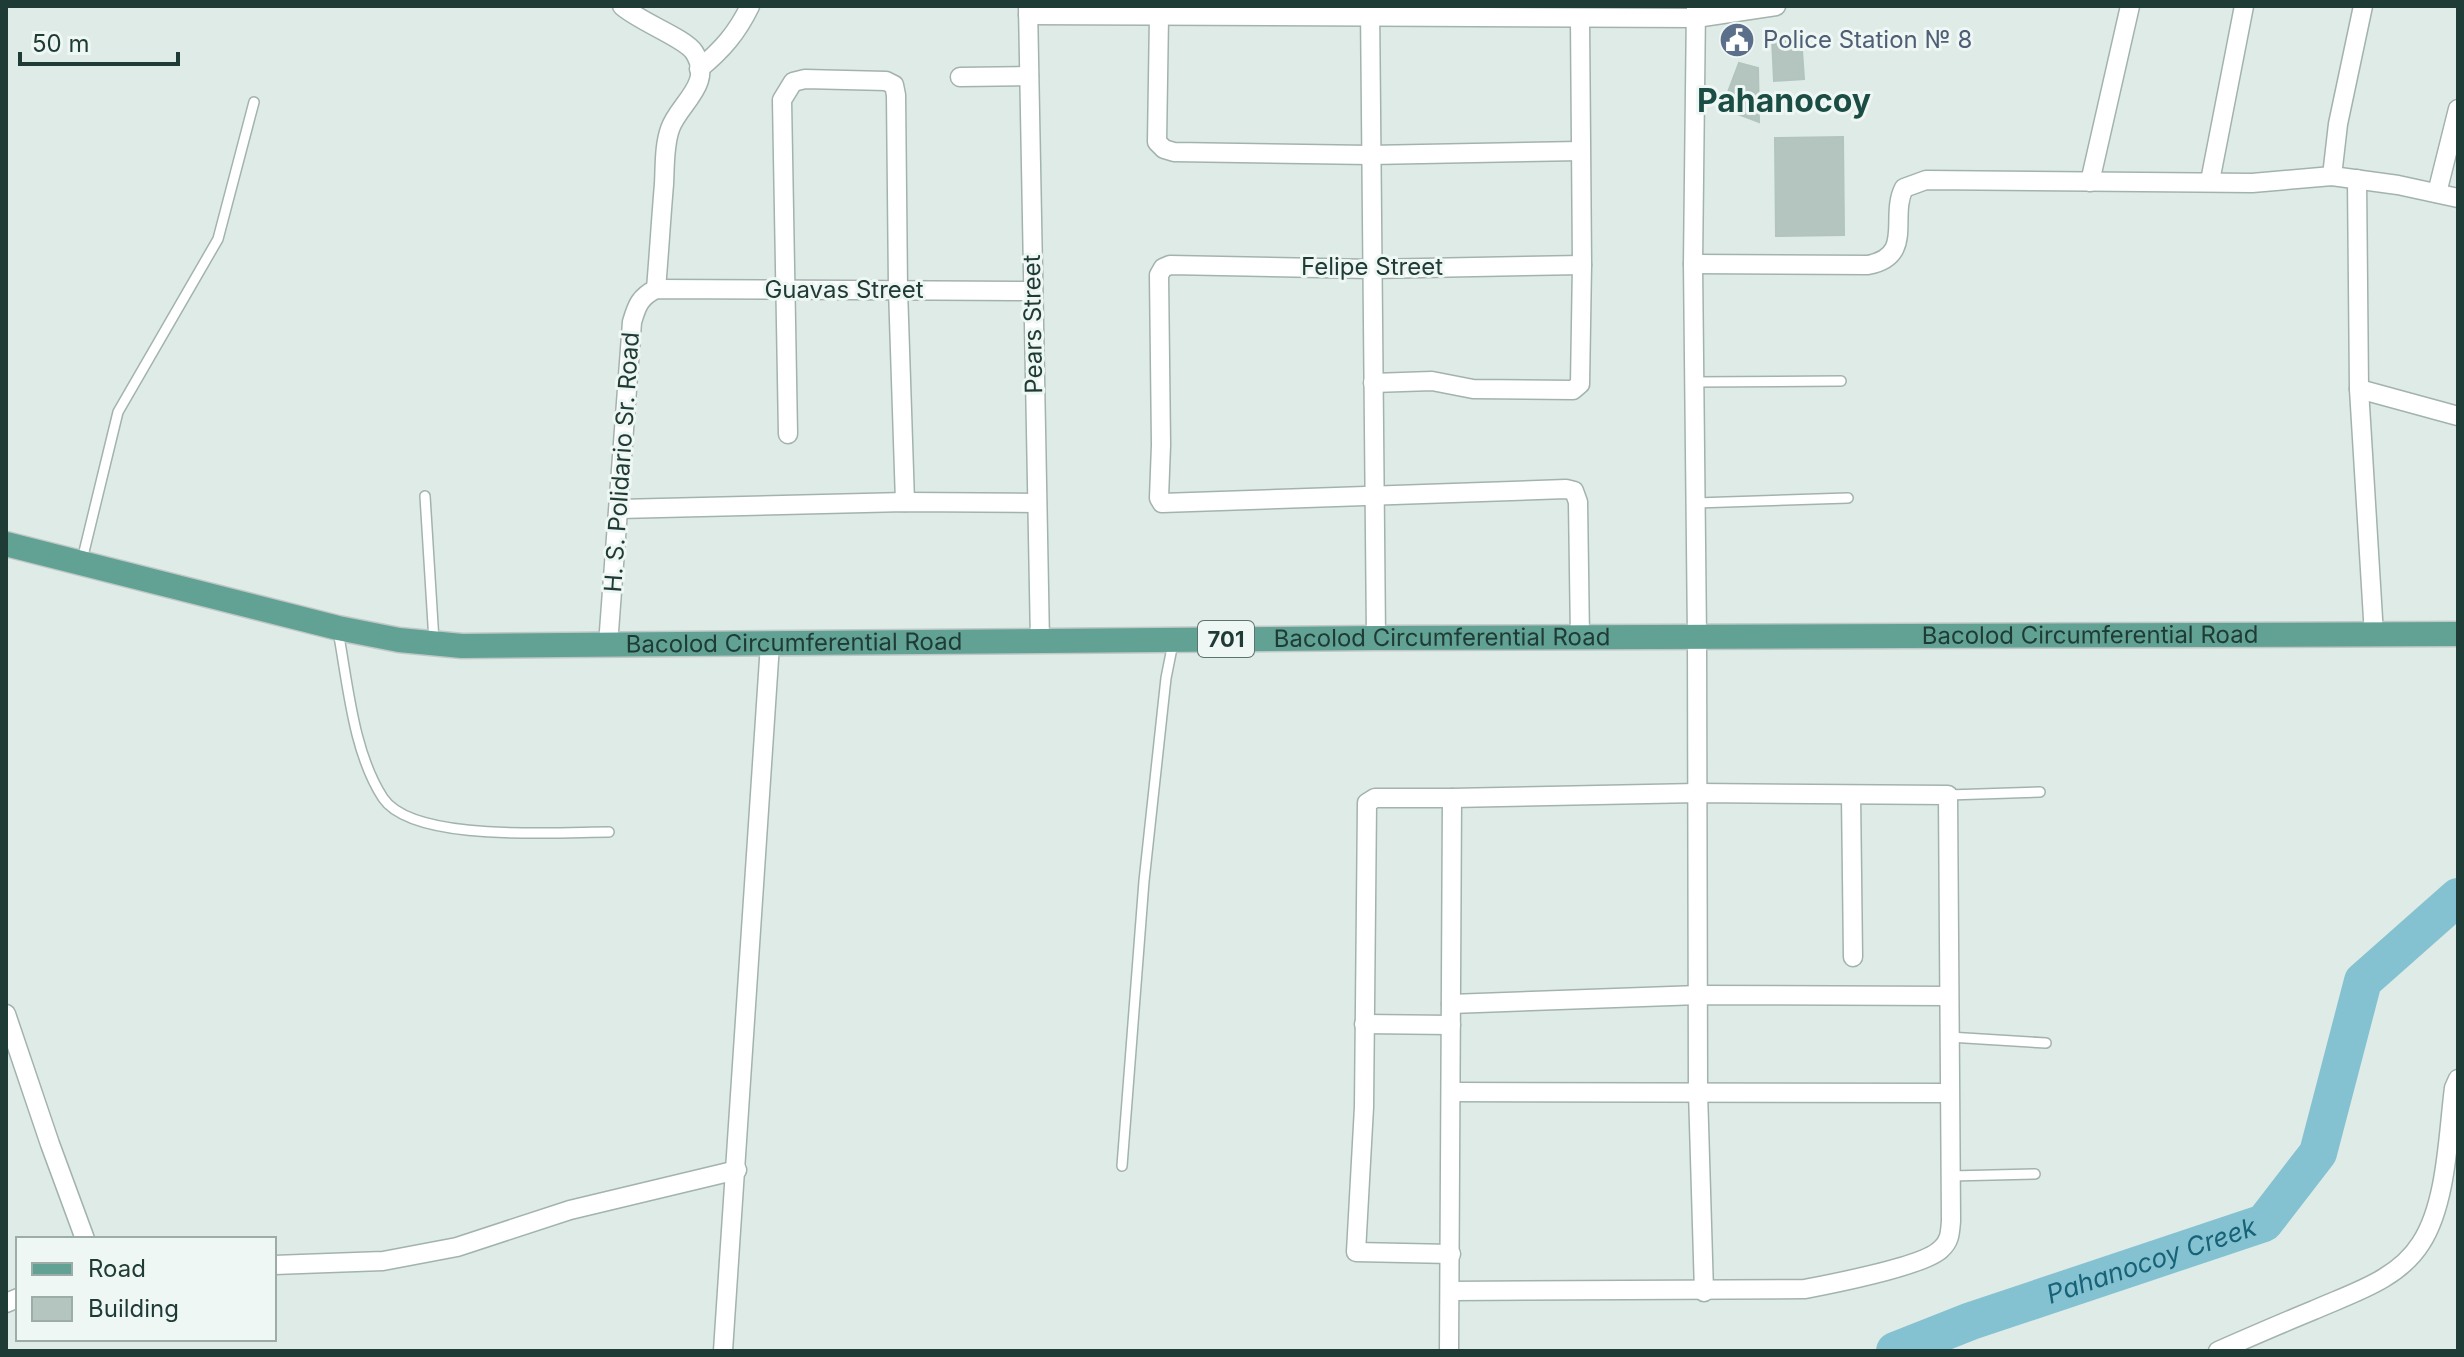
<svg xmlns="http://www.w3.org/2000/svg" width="2464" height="1357" font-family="Inter,sans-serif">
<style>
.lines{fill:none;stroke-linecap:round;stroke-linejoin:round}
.river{stroke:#84c2d2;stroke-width:38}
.building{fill:#b4c5bf;stroke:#b1c4bd;stroke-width:2}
.lane-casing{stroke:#a2b3ad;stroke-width:12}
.street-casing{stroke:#a2b3ad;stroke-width:21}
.primary-casing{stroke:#c0c8c6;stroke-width:27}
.lane{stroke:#fff;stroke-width:9}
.street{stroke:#fff;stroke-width:18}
.primary{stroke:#61a295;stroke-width:24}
.labels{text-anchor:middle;stroke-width:6;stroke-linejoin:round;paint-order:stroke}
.shield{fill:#eff7f4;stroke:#5d736e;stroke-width:2}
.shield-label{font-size:22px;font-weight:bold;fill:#1f3b35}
.service-label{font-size:24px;fill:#4e5e75;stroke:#eff7f4;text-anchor:start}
.street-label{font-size:24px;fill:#1f3b35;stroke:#eff7f4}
.water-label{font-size:26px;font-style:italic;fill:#186278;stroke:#eff7f4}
.district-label{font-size:32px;font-weight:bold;fill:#1b4d44;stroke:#eff7f4}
</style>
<rect width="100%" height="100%" fill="#dfebe6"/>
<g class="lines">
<path class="river" id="s1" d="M1895 1351 1971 1321 2264 1223 2318 1153 2363 981 2458 897"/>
</g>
<g class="building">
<polygon points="1801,36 1804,79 1774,81 1772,38"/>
<polygon points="1739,63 1758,68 1759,122 1722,108"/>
<polygon points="1843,137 1844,235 1776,236 1775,138"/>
</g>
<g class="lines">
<defs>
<g id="lane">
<polyline points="1694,382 1841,381"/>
<polyline points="425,496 434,641"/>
<polyline points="1696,503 1848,498"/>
<polyline points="82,560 118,412 218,239 254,102"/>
<path d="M338 631C348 684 353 752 383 798 413 843 558 832 609 832"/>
<polyline points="1948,795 2040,792"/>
<polyline points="1949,1037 2046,1043"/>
<polyline points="1122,1166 1144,881 1166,678 1173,643"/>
<polyline points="1951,1176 2035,1174"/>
</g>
<g id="street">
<path d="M622 6C640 22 685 38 694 52 715 84 678 104 670 129 664 146 665 166 664 184 661 219 659 254 656 289"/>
<polyline points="1028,6 1040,642"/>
<polyline points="1370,6 1376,638"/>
<polyline points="1696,6 1693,264 1697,638 1698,1091 1704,1292"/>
<polyline points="1028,15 1696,18 1776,6"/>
<polyline points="1159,16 1157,142 1164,149 1174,152 1370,155 1580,151"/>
<path d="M699 69C722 50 737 33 750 6"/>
<polyline points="960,77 1029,76"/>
<polyline points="2332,176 2338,124 2363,6"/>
<polyline points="2357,179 2359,389 2374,635"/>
<polyline points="2210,181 2244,6"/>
<polyline points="2090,182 2130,6"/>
<polyline points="2437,193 2458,109"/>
<path d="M1693 264 1868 265C1915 256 1889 217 1904 188L1926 180 2252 183 2332 176 2398 185 2458 198"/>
<polyline points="1373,383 1432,381 1473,389 1573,390 1580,384 1582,265 1580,19"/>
<polyline points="2359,389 2458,416"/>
<polyline points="788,434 782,100 793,82 805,79 886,81 894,85 896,95 898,289 905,502"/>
<polyline points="619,509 905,502 1037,503"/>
<polyline points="1580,638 1578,502 1574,491 1566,489 1162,503 1159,498 1161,445 1159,275 1163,268 1170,265 1371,269 1582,265"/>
<path d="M608 645 632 322C637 305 640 297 656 289L1032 291"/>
<polyline points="1851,795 1853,957"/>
<polyline points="1451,1004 1699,995 1948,996"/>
<polyline points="6,1014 50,1144 85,1239"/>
<polyline points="1364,1024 1451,1025"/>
<polyline points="1451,1092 1949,1093"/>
<polyline points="274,1265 383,1261 457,1247 570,1210 737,1170"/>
<path d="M1450 1291 1805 1289C1831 1284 1925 1266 1941 1249 1950 1241 1950 1233 1951 1221L1948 795 1697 793 1452 798H1375L1367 803 1364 1107 1356 1252 1451 1254"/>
<polyline points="6,1303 18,1298"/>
<polyline points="723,1351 770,644"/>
<polyline points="1449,1351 1452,798"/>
<path d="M2218 1351C2250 1337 2282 1323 2314 1310 2352 1293 2398 1280 2421 1243 2447 1203 2448 1134 2454 1088L2458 1079"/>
</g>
<g id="primary">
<path id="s2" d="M6 544 338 628 399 640 462 646 1376 638 2458 634"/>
</g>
</defs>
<use href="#lane" class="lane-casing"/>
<use href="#street" class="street-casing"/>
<use href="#primary" class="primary-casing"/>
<use href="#lane" class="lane"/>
<use href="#street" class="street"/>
<use href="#primary" class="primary"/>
</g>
<defs>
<symbol id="civic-disc" viewBox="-11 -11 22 22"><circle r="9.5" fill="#5c6f8a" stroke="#eff7f4"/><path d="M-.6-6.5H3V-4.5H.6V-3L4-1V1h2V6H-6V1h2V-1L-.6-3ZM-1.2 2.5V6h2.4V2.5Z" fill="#fff"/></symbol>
</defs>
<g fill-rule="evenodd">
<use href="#civic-disc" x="1717" y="20" width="40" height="40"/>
</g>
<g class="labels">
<rect class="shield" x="1198" y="621" width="56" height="36" rx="6"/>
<g class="shield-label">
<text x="1226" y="647">701</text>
</g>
<g class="service-label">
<text x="1763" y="48">Police Station № 8</text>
</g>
<g class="street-label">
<text x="1372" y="275">Felipe Street</text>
<text x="844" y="298">Guavas Street</text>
<text transform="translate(1033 324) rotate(-91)" y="8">Pears Street</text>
<text transform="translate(622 462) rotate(-86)" y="8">H. S. Polidario Sr. Road</text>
<text dy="8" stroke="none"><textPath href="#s2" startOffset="2096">Bacolod Circumferential Road</textPath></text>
<text dy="8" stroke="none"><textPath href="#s2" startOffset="1448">Bacolod Circumferential Road</textPath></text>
<text dy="8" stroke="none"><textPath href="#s2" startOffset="800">Bacolod Circumferential Road</textPath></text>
</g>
<g class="water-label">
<text dy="9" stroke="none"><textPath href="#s1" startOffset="272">Pahanocoy Creek</textPath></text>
</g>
<g class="district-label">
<text x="1784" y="112">Pahanocoy</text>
</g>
</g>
<rect width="2464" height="1357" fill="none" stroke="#1f3b35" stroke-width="16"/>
<rect x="16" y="1237" width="260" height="104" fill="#eff7f4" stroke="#9caca8" stroke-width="2"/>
<rect x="32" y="1263" width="40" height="12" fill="#61a295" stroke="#9caca8" stroke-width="2"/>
<text x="88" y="1277" font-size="24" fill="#1f3b35">Road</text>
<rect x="32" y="1297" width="40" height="24" fill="#b4c5bf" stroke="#9caca8" stroke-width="2"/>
<text x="88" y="1317" font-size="24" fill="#1f3b35">Building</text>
<path d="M20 52v12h158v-12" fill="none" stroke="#1f3b35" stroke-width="4"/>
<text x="32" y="52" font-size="24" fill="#1f3b35" stroke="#eff7f4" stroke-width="6" paint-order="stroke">50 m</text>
</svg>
